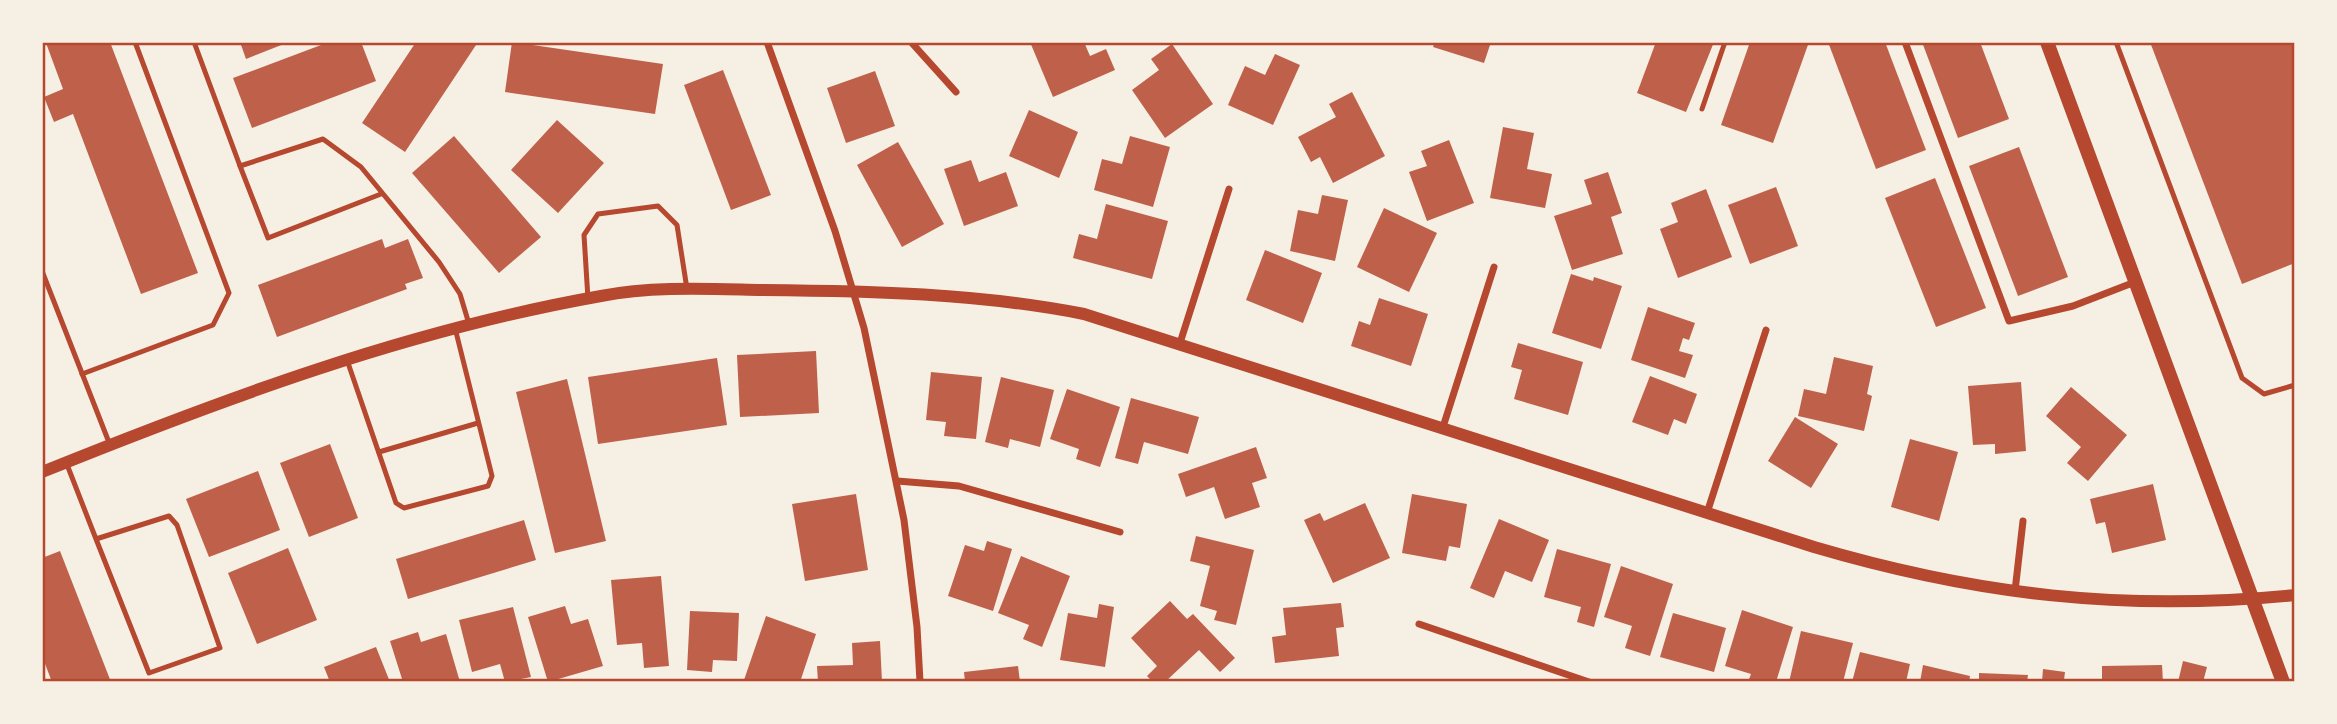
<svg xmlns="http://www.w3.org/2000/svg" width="2337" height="724" font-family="'Nunito Sans',sans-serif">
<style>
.building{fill:#bf614a}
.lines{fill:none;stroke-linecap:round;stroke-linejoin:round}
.service{stroke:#b5482f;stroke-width:5}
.minor{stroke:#b5482f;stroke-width:7}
.tertiary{stroke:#b5482f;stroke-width:12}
.secondary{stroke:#b5482f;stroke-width:14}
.neatline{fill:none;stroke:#b5482f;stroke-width:2.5}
</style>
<rect width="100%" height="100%" fill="#f6efe4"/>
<g class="building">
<polygon points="50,42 110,42 198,273 141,294 73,114 54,122 44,97 63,89 46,43"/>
<polygon points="240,42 289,42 246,59"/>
<polygon points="329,42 361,42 376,81 252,128 233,78"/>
<polygon points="416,42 478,42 405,152 362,123"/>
<polygon points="512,42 663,64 655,114 505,92"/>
<polygon points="1030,42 1084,42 1090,56 1106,49 1115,70 1053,97"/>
<polygon points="1435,42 1491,42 1484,63 1433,47"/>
<polygon points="1656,42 1714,42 1686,112 1637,93"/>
<polygon points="1750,42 1809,42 1773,143 1721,125"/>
<polygon points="1828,42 1885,42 1926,150 1876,169"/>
<polygon points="1922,42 1980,42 2009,119 1958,138"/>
<polygon points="2150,42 2295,42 2295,263 2242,284"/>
<polygon points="1172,44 1213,104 1165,138 1132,90 1159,70 1151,59"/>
<polygon points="1275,54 1300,65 1273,125 1228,105 1245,66 1265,75"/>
<polygon points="723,70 771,195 731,210 684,85"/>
<polygon points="875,71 895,126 846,143 827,88"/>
<polygon points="1352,92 1385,156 1333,183 1320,157 1311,162 1298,137 1336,117 1329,104"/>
<polygon points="1029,110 1078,132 1059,178 1009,156"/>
<polygon points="557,120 604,163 558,213 511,170"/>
<polygon points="1503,127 1534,133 1527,169 1552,174 1545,208 1490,198"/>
<polygon points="454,136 541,237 499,273 412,173"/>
<polygon points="1130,136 1170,147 1153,207 1094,190 1102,159 1122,164"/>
<polygon points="1449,140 1474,203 1427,221 1409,172 1427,166 1421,151"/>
<polygon points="898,142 944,224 902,247 857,165"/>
<polygon points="2019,147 2068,277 2018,296 1969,166"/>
<polygon points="971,160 979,182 1006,172 1018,206 964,226 944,169"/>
<polygon points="1608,172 1622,213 1611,217 1623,254 1572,270 1554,216 1592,204 1584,180"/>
<polygon points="1935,178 1986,308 1936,327 1885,198"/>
<polygon points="1776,187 1798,246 1750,264 1728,205"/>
<polygon points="1706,189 1732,257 1678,278 1660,229 1678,222 1671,203"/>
<polygon points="1322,195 1348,200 1335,261 1290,251 1298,210 1318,214"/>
<polygon points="1106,204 1168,221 1152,279 1073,258 1079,234 1097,239"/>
<polygon points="1384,208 1437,233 1409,292 1357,267"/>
<polygon points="382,239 385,248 408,239 423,278 405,284 407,289 277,337 258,285"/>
<polygon points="1265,250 1322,273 1303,323 1246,300"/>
<polygon points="1571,274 1593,281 1594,277 1622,286 1601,349 1552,333"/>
<polygon points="1379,298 1428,314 1411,366 1351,346 1359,321 1370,325"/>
<polygon points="1648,307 1695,323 1689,340 1683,338 1679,351 1693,355 1685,378 1631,360"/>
<polygon points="1518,343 1583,362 1568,415 1514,399 1522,370 1511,367"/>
<polygon points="816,351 819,413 740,417 737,355"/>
<polygon points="1834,357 1873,366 1867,394 1872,396 1864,431 1798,416 1804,389 1826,394"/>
<polygon points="717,358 727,425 598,444 588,377"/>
<polygon points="931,372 982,377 976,439 944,436 946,422 926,420"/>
<polygon points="1650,376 1697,394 1686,424 1674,419 1668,435 1632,422"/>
<polygon points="1001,377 1054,390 1040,447 1010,439 1008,448 985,442"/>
<polygon points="567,379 606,541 555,553 516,392"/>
<polygon points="2021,382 2026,451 1995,454 1995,444 1973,445 1968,386"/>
<polygon points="2071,387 2127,435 2088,481 2067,463 2081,447 2046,416"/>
<polygon points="1067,389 1120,407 1100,467 1076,459 1079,449 1050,439"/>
<polygon points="1131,398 1199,417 1188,454 1144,442 1138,464 1115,458"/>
<polygon points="1795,417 1838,444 1811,488 1768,461"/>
<polygon points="1910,439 1958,452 1939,521 1891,507"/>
<polygon points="330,444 358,518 309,537 280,463"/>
<polygon points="1256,447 1267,478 1252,483 1260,507 1225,519 1214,487 1186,497 1178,474"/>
<polygon points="258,471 280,530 209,557 186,499"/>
<polygon points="2153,484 2166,540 2112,553 2105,522 2096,524 2090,499"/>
<polygon points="856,494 868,570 805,581 792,504"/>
<polygon points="1412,494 1467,504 1460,548 1449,546 1446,561 1402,553"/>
<polygon points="1365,503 1390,558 1333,583 1304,520 1320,513 1324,521"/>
<polygon points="1499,519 1549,540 1532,582 1505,571 1494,598 1470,588"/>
<polygon points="524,520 536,560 408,599 396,559"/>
<polygon points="1196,536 1254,550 1236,625 1214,620 1217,611 1200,606 1210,566 1190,561"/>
<polygon points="987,541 1012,549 993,611 948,596 965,545 984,551"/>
<polygon points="288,548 317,620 257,644 228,573"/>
<polygon points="1557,549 1611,564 1594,627 1577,622 1581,607 1544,597"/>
<polygon points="60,551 111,682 52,682 42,656 42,558"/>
<polygon points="1021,556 1070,576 1042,647 1023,639 1029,625 998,613"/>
<polygon points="1621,566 1673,584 1650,656 1625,648 1632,626 1604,617"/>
<polygon points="661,576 669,666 644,668 642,643 617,645 611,580"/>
<polygon points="1170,601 1187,619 1193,614 1235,658 1220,672 1199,650 1165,682 1153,682 1147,676 1157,666 1131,638"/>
<polygon points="1341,603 1344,627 1336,628 1339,656 1275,663 1272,637 1286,635 1283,608"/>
<polygon points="1099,604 1114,607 1105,667 1060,660 1068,613 1097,618"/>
<polygon points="565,606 571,624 588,619 603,666 548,682 528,617"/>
<polygon points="513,607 531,677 505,682 500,664 472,672 459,620"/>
<polygon points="1742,610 1793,627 1776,682 1748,682 1751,674 1725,666"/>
<polygon points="690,611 739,613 737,661 713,660 712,672 687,670"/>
<polygon points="1673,613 1726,628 1714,672 1660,657"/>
<polygon points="766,616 816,634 800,682 744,680"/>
<polygon points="1801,631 1853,643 1843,682 1789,682"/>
<polygon points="418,632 421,642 446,634 460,682 403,682 390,641"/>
<polygon points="880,641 882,682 818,682 817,666 853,665 852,643"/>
<polygon points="376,647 390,682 330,682 324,667"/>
<polygon points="1860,652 1910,664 1906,682 1852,682"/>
<polygon points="2183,661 2207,667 2203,682 2178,682"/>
<polygon points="1923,665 1970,676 1969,682 1920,682"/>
<polygon points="2162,665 2163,682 2102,682 2102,666"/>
<polygon points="1018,666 1020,682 965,682 964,672"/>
<polygon points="2043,669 2065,672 2064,680 2070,682 2042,682"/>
<polygon points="1979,673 2028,675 2027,682 1979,682"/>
</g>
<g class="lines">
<g class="service">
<polyline points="194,42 240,166 323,139 361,167 439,262 460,294 469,324"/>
<polyline points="2116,42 2242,378 2264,394 2295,385"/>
<polyline points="1702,109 1725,42"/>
<polyline points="240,166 268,238 381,194"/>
<polyline points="42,271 110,445"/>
<polyline points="588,299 584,235 598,214 658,206 677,225 687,289"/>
<polyline points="347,360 396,503 404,508 488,486 492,476 455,328"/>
<polyline points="82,374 213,325 229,293 135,42"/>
<polyline points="379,452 478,423"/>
<polyline points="66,462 96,539 169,516 177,525 220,648 149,673 96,539"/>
</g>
<g class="minor">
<polyline points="767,42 835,231 864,328 904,520 917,627 920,682"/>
<polyline points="911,42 956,92"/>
<polyline points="1905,42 2009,321 2073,306 2135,282"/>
<polyline points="1180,343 1229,189"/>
<polyline points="1443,427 1494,267"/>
<polyline points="897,481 959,486 1120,532"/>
<polyline points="1707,513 1766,330"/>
<polyline points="2015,591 2023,521"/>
<polyline points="1419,624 1589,682"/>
</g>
<path class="tertiary" d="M42 472C223 399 408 330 601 296 653 286 709 289 762 290 871 291 977 293 1084 314L1814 547C1977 595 2125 612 2295 595"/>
<polyline class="secondary" points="2047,42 2283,682"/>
</g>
<rect width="2337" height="724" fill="none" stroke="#f6efe4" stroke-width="88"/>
<rect x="44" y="44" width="2249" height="636" class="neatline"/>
</svg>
